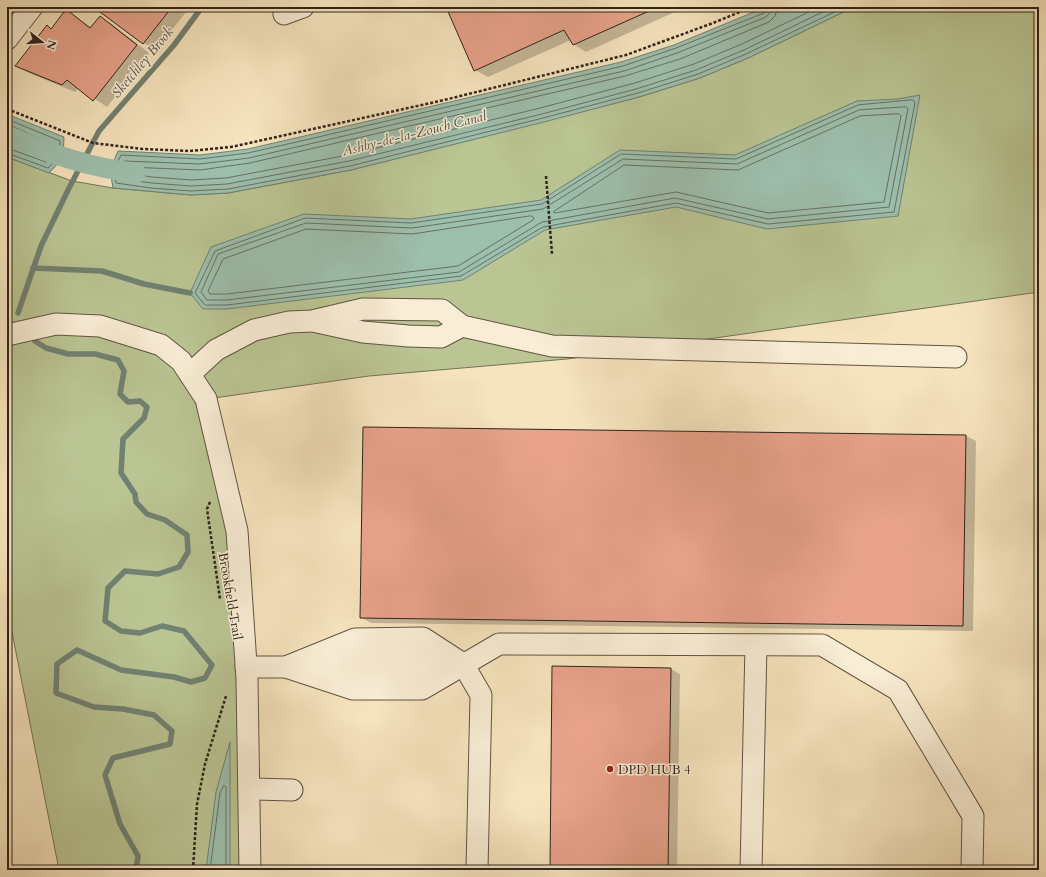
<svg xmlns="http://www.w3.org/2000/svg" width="1046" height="877" font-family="Cardo,serif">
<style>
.green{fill:#bac593;stroke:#747456}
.water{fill:#9dbfad;stroke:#718172}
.shadow{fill:#0003}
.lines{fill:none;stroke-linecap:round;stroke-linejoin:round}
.shore{stroke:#667264;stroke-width:1}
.stream{stroke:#718172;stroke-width:5.5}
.canal{stroke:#9dbfad;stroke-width:20}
.building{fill:#e8a28b;stroke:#2f241a}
.minor-casing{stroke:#615443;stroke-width:23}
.path{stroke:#2f241a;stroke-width:2.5;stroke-dasharray:3 2;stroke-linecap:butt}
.minor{stroke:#f9edd5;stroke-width:21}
.poi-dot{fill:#8f2418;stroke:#f9edd5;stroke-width:1.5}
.labels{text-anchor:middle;stroke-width:3;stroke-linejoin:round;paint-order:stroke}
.street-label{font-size:13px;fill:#2f241a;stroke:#f9edd5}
.poi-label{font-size:13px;fill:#2f241a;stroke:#f9edd5;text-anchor:start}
.water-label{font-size:14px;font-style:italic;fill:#505246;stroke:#f9edd5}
</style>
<rect width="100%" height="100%" fill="#f6e4be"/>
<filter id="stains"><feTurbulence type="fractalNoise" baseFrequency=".005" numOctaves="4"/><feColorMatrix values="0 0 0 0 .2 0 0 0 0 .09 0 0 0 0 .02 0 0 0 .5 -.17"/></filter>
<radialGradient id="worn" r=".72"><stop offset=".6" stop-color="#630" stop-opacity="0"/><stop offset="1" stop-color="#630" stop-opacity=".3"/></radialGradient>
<polygon class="green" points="854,7 1039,7 1039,292 567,359 369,376 207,399 237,531 250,870 59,870 7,607 7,157 72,181 113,188 191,195 228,193 351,170 639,97 700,78 748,58"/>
<g class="water">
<polygon points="766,7 854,7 748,58 700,78 639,97 544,122 351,170 228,193 191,195 113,188 110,170 118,151 200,155 248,149 300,137 621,62 674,45"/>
<polygon points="920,95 898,216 767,229 676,207 545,230 463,280 227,309 203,309 190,293 211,247 304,214 411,219 541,200 620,150 735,155 857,101 898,99"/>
<polygon points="7,114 64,137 63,158 49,173 7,157"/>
<polygon points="230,742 230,870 206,870 216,792"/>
</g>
<g class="shadow">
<polygon points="105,7 190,7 156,50 144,43"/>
<polygon points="447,7 686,7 586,52 573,44 571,40 488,77 475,70"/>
<polygon points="66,10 92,28 100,17 112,24 149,53 107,107 79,88 75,92 29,73 17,66 52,29"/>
<polygon points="364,428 966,436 976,441 973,631 371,623 361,617"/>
<polygon points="671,669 680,674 677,870 551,870"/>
</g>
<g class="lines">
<g class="shore">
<polyline points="767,7 764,13 676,48 623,66 301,141 248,153 200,159 121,155 114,170 116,183 151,188 191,191 228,189 350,166 543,118 638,93 698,74 746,54 845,7"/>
<polyline points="772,7 770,13 766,17 677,53 624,71 249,158 200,164 124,161 119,171 121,179 152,183 191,186 227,184 349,161 542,114 636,89 696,70 744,50 833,7"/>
<polyline points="778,7 775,16 769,22 680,59 625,76 250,163 200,170 128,167 126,173 152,177 191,180 226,178 348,155 540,108 635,83 694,64 742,44 819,7"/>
<polygon points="913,100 915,103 894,212 768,224 676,203 543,227 461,276 227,305 205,305 195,293 215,251 305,218 411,223 542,204 621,154 736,159 858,105"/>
<polygon points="906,107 908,109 889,207 768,219 675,198 542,222 459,272 227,300 207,300 201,292 218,254 306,223 412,228 543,209 623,159 737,164 859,110"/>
<polygon points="899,114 901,116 884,202 768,213 676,192 555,213 553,212 624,165 738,170 860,116"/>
<polyline points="7,119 60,141 59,157 48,168 7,153"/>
<polyline points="7,124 54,145 54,155 46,162 7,148"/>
<polyline points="7,131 47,147 48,152 44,155 7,142"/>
<polygon points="531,216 534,218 533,220 458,266 227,294 210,294 208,291 223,259 306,229 412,234"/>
<polyline points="210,870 220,793 224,785 226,787 226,870"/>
</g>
<g class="stream">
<polyline points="33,268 102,271 144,284 190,293"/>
<polyline points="18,313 41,246 69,188 99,131 174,45 202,7"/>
<polyline points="35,341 46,348 68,354 95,354 118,360 124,371 120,394 128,402 140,401 147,407 144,418 123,439 121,473 135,494 136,502 147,514 165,520 187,535 188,552 179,567 158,574 125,571 108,588 105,621 121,631 140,633 162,626 184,631 212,665 205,678 191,682 174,677 121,670 77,650 57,664 56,693 94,707 123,709 154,715 172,731 170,744 113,758 105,775 120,824 138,856 136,870"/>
</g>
<path class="canal" d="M7 135C49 154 90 168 136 173"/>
</g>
<g class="building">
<polygon points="104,7 172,7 143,44 100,12"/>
<polygon points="446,7 658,7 573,45 564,30 474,71"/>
<polygon points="66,9 90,28 100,16 137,45 93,101 67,80 62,85 15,66 47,25 51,29"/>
<polygon points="363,427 966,435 963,626 360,618"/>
<polygon points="552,666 671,668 668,870 550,870"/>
</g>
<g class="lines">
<defs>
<g id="minor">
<polyline points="284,14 303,7"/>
<polyline points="7,39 32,7"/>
<polyline points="317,322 363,332 408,336 441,337 462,326"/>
<polyline points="7,335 56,324 100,326 161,345 181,361 206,399 237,531 247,679 250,870"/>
<polyline points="190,374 216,350 254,330 289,322 312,321 363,309 442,310 462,326 552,346 956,357"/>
<polyline points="325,661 355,655 423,655 451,661"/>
<polyline points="246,667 286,667 355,639 423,638 463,664 481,695 477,870"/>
<polyline points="286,667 353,689 422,689 499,644 822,645 898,690 973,816 972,870"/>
<path d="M318 670C362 673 407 675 450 667"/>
<polyline points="249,789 292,790"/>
<polyline points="751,870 756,645"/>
</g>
</defs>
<use href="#minor" class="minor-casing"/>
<g class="path">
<polyline points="7,109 93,143 143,149 189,151 231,147 440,101 626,55 713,23 752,7"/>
<polyline points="546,176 552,254"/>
<polyline points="210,502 207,509 220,599"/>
<polyline points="193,870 197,804 205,764 226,696"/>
</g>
<use href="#minor" class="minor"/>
</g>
<circle class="poi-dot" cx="610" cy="769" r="4"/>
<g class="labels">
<g class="street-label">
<text transform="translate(231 596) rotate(80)" y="5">Brookfield Trail</text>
</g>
<g class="poi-label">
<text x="618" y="774">DPD HUB 4</text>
</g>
<g class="water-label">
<text transform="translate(142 62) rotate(-50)" y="5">Sketchley Brook</text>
<text transform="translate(414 133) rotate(-14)" y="5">Ashby-de-la-Zouch Canal</text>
</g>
</g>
<rect width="1046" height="877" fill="none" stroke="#f6e4be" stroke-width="24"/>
<rect x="8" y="8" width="1030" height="861" fill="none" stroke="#2f241a" stroke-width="2"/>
<rect x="12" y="12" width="1022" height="853" fill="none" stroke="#2f241a"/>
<g transform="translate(42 42) rotate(107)" stroke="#f9edd5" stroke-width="3" paint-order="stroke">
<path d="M0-3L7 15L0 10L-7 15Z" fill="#2f241a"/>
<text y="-6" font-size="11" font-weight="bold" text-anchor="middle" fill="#2f241a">N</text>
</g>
<rect width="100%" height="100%" filter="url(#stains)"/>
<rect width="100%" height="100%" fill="url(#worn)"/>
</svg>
